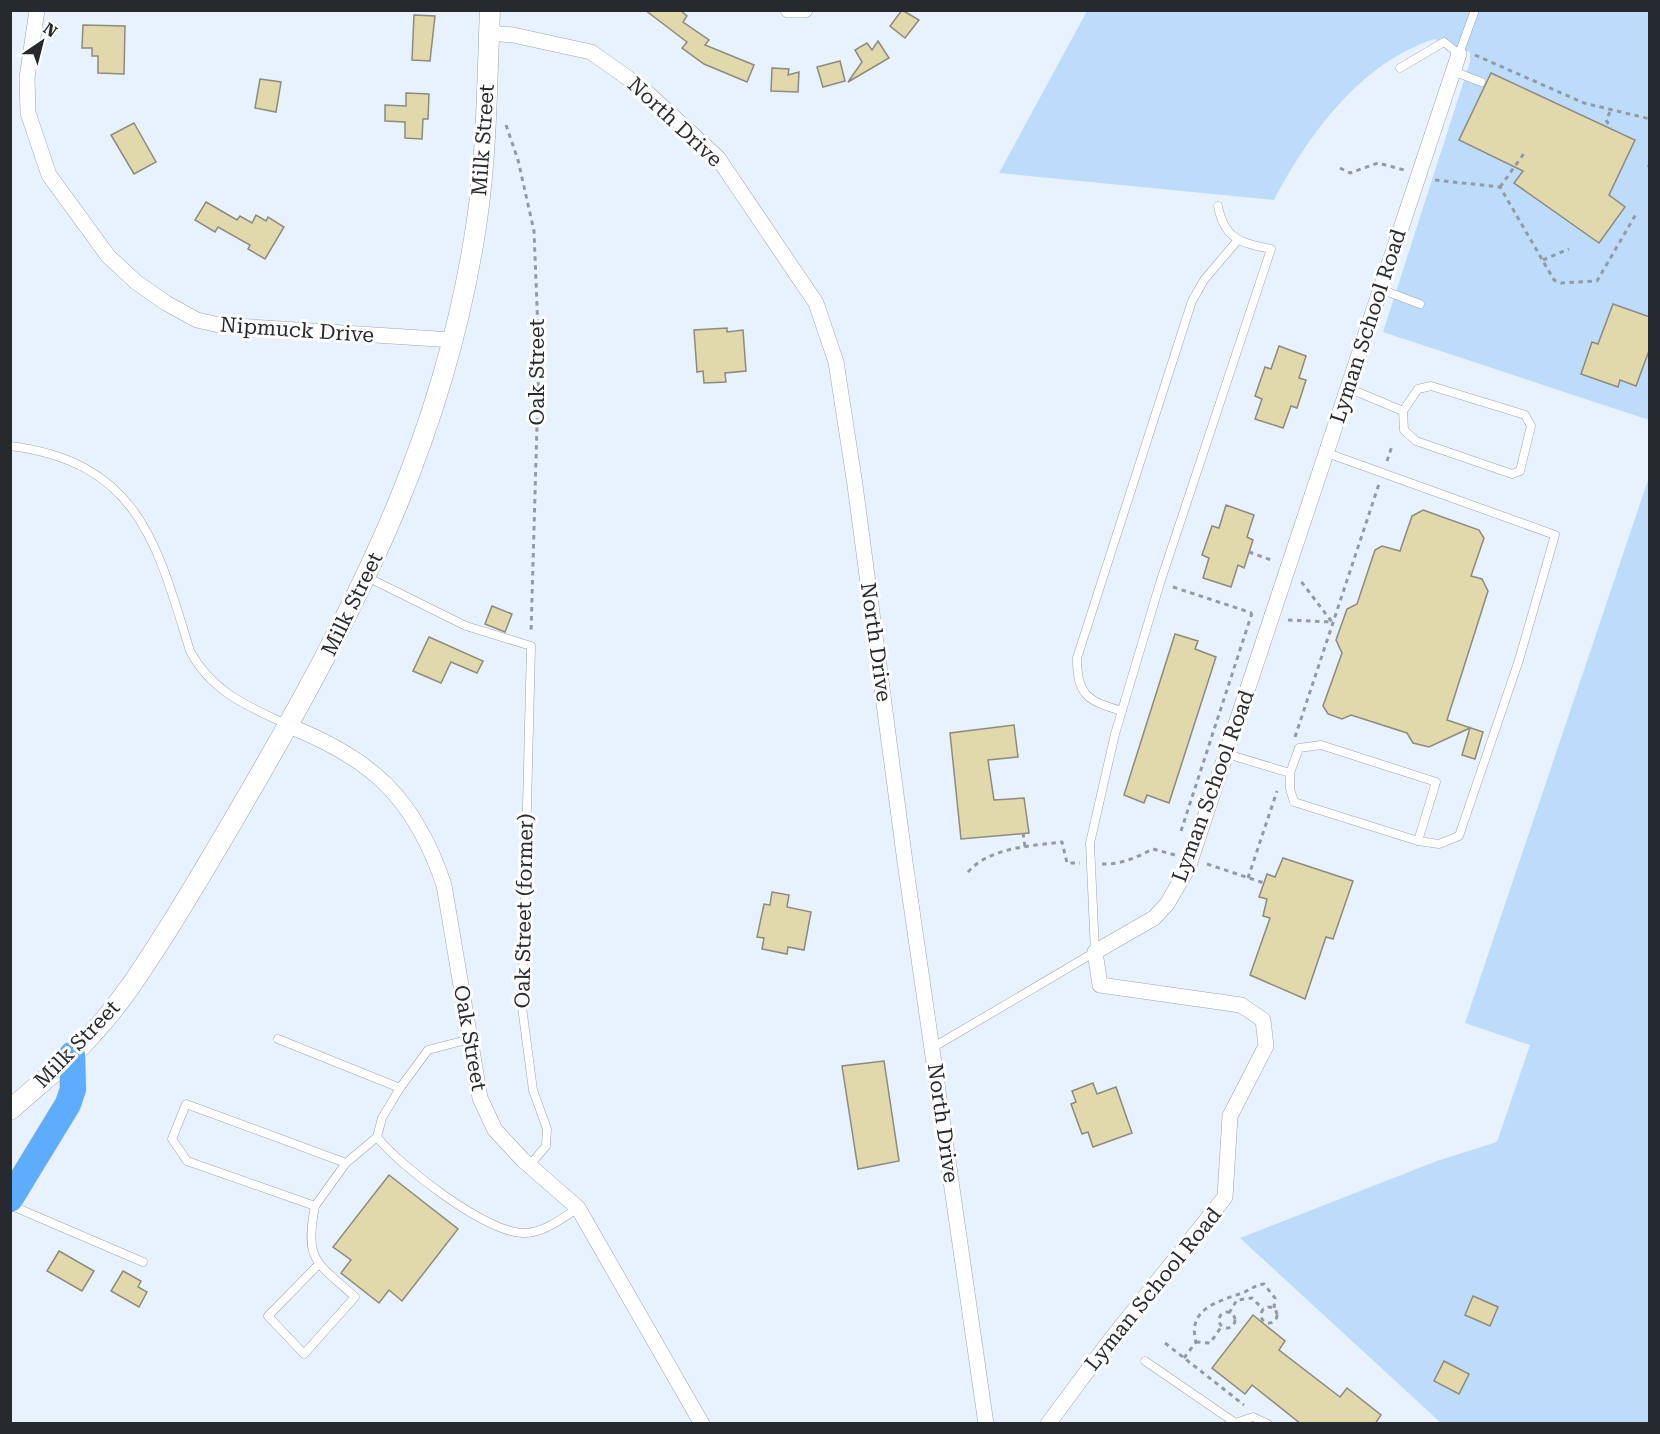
<svg xmlns="http://www.w3.org/2000/svg" width="1660" height="1434" font-family="'Roboto Serif',serif">
<style>
.green{fill:#bddbfb}
.building{fill:#e1d9ac;stroke:#8d8a7e;stroke-width:1.5}
.lines{fill:none;stroke-linecap:round;stroke-linejoin:round}
.lane-casing{stroke:#9ca5b0;stroke-width:9}
.street-casing{stroke:#9ca5b0;stroke-width:16}
.secondary-casing{stroke:#9ca5b0;stroke-width:21}
.highway-casing{stroke:#d4d4d5;stroke-width:27}
.path{stroke:#939aa3;stroke-width:3;stroke-dasharray:4.5 4.5;stroke-linecap:butt}
.lane{stroke:#fff;stroke-width:8}
.street{stroke:#fff;stroke-width:15}
.secondary{stroke:#fff;stroke-width:20}
.highway{stroke:#5dacfd;stroke-width:26}
.labels{text-anchor:middle;stroke-width:6;stroke-linejoin:round;paint-order:stroke}
.street-label{font-size:21px;fill:#262a2e;stroke:#fefefe}
</style>
<rect width="100%" height="100%" fill="#e8f2fe"/>
<g class="green">
<path d="M1087 11H1649V420L1383 332 1470 62V52L1435 39C1361 62 1309 134 1274 200L999 173Z"/>
<polygon points="1649,477 1649,1423 1441,1423 1240,1238 1437,1161 1497,1142 1530,1045 1465,1023"/>
</g>
<g class="building">
<polygon points="645,10 680,10 687,16 683,22 709,40 705,45 754,65 747,82 704,64 682,48 687,42"/>
<polygon points="902,10 919,20 905,38 890,26"/>
<polygon points="414,15 435,16 430,61 412,60"/>
<polygon points="83,25 125,26 124,74 98,73 98,56 92,56 92,48 82,48"/>
<polygon points="878,41 889,58 848,82 862,62 855,50 867,43 872,50"/>
<polygon points="840,61 845,81 823,87 817,67"/>
<polygon points="772,68 789,69 788,75 799,72 798,92 771,91"/>
<polygon points="1491,73 1635,140 1609,195 1625,207 1599,243 1514,183 1523,171 1459,140"/>
<polygon points="260,79 281,82 276,112 255,108"/>
<polygon points="406,93 429,94 428,119 423,119 422,139 405,138 405,122 385,121 385,105 406,106"/>
<polygon points="134,123 156,162 134,174 111,135"/>
<polygon points="206,202 237,220 240,216 252,223 256,215 266,221 268,217 284,227 265,259 248,249 250,245 218,227 215,232 195,220"/>
<polygon points="1613,304 1650,317 1650,348 1636,386 1620,380 1618,387 1581,374 1592,342 1598,344"/>
<polygon points="727,328 727,332 743,330 746,371 725,373 726,382 704,383 703,371 697,372 694,330"/>
<polygon points="1279,346 1306,356 1299,378 1306,380 1297,408 1291,406 1283,428 1255,419 1262,399 1255,396 1265,367 1271,369"/>
<polygon points="1226,505 1254,515 1247,537 1253,540 1244,568 1238,565 1231,587 1203,578 1209,558 1202,555 1212,526 1219,528"/>
<polygon points="1423,510 1479,530 1484,538 1471,576 1482,579 1488,591 1447,720 1483,732 1475,759 1462,755 1470,728 1429,747 1413,743 1407,733 1351,715 1342,719 1328,714 1323,706 1342,653 1336,640 1347,609 1357,604 1375,550 1382,546 1400,551 1412,516"/>
<polygon points="492,606 512,614 505,632 485,624"/>
<polygon points="1175,634 1198,641 1195,649 1216,657 1169,803 1147,795 1144,803 1124,795"/>
<polygon points="429,637 483,661 477,673 451,662 441,683 413,671"/>
<polygon points="1014,725 1018,757 988,760 994,800 1024,798 1029,833 961,839 950,733"/>
<polygon points="1283,858 1353,881 1333,939 1326,937 1305,999 1250,975 1270,918 1263,916 1267,899 1259,897 1267,874 1275,877"/>
<polygon points="772,892 789,895 787,907 811,912 804,950 788,947 787,954 762,949 764,938 757,937 764,904 770,905"/>
<polygon points="884,1061 899,1161 858,1169 842,1066"/>
<polygon points="1093,1083 1097,1094 1116,1087 1132,1133 1093,1147 1088,1132 1082,1134 1071,1104 1076,1102 1072,1091"/>
<polygon points="389,1175 458,1229 402,1301 389,1290 379,1303 341,1273 351,1260 333,1247"/>
<polygon points="59,1251 94,1271 82,1291 47,1271"/>
<polygon points="123,1271 141,1281 138,1287 147,1292 139,1307 111,1291"/>
<polygon points="1473,1296 1498,1307 1490,1326 1465,1315"/>
<polygon points="1253,1315 1285,1341 1279,1350 1340,1397 1347,1388 1381,1415 1375,1424 1301,1424 1252,1385 1245,1394 1212,1368"/>
<polygon points="1444,1361 1469,1374 1459,1394 1434,1381"/>
</g>
<g class="lines">
<defs>
<g id="lane">
<polyline points="1400,68 1444,42 1459,54 1475,10"/>
<polyline points="1453,71 1481,82"/>
<polyline points="1380,289 1420,304"/>
<polyline points="1348,388 1403,411 1404,430 1416,441 1512,474 1520,471 1531,426 1525,415 1431,386 1418,389 1403,411"/>
<path d="M10 446C139 462 157 544 190 651 212 692 247 706 288 725"/>
<polyline points="1327,453 1555,535 1519,660 1459,836 1439,844 1418,841"/>
<polyline points="367,577 466,626 531,646 522,1007 533,1090 547,1129 546,1146 529,1166"/>
<path d="M1122 711C1087 701 1077 695 1077 658L1192 301 1204 280 1237 241"/>
<polyline points="1227,754 1290,773 1299,748 1321,745 1436,782 1418,841 1294,802 1290,789 1290,773"/>
<polyline points="278,1039 400,1088 428,1050 470,1039"/>
<path d="M932 1048 1095 952 1090 843 1115 734 1160 583 1271 249C1241 243 1224 239 1218 206"/>
<path d="M400 1088 382 1118 377 1137C400 1166 487 1234 525 1233 545 1232 561 1219 578 1208"/>
<polyline points="10,1205 143,1262"/>
<polyline points="315,1206 346,1163"/>
<path d="M319 1264 268 1316 304 1354 355 1297C317 1262 304 1262 315 1206L187 1161 172 1139 186 1104 346 1163 377 1137"/>
<polyline points="1145,1361 1234,1422"/>
<polyline points="1233,1424 1253,1417 1268,1424"/>
</g>
<g id="street">
<polyline points="37,10 27,78 28,113 49,175 108,256 136,282 166,303 197,320 219,325 453,340"/>
<polyline points="788,10 805,10"/>
<polyline points="489,33 513,35 591,52 642,88 718,158 816,303 836,362 855,485 905,862 986,1424"/>
<path d="M289 726C373 759 415 799 444 885L480 1098 495 1130 523 1160 578 1208 702 1424"/>
<polyline points="1048,1424 1108,1343 1225,1197 1230,1116 1266,1046 1263,1020 1241,1005 1100,985 1095,952 1154,918 1167,904 1188,868 1459,54"/>
</g>
<path id="secondary" d="M10 1110C38 1085 68 1062 92 1034 122 1002 145 965 168 929 201 876 232 823 263 769 365 592 447 426 477 220 487 151 487 80 490 10"/>
<polyline id="highway" points="10,1199 68,1104 73,1089 72,1055"/>
</defs>
<use href="#lane" class="lane-casing"/>
<use href="#street" class="street-casing"/>
<use href="#secondary" class="secondary-casing"/>
<use href="#highway" class="highway-casing"/>
<g class="path">
<polyline points="1475,55 1584,103 1650,119"/>
<polyline points="1610,112 1606,120 1611,128"/>
<polyline points="506,125 518,160 534,231 539,356 531,633"/>
<polyline points="1648,167 1650,164"/>
<polyline points="1340,168 1350,173 1378,163 1404,170"/>
<polyline points="1435,180 1500,187 1554,280 1561,283 1597,281 1636,214"/>
<polyline points="1500,187 1525,152"/>
<polyline points="1543,260 1569,249"/>
<polyline points="1387,461 1392,446"/>
<polyline points="1249,552 1274,561"/>
<polyline points="1173,587 1252,613"/>
<polyline points="1288,620 1332,622 1300,580"/>
<polyline points="1295,737 1379,484"/>
<polyline points="1181,831 1252,613"/>
<polyline points="1023,833 1025,847"/>
<path d="M1102 864C1121 865 1137 857 1153 849L1175 855"/>
<polyline points="1207,864 1264,883"/>
<path d="M968 872C990 847 1031 846 1062 842L1067 863H1080"/>
<polyline points="1248,878 1277,791"/>
<circle cx="1269" cy="1315" r="8"/>
<circle cx="1227" cy="1320" r="8"/>
<polyline points="1229,1313 1237,1300 1252,1298 1263,1309"/>
<polyline points="1196,1342 1210,1343 1222,1326"/>
<polyline points="1165,1343 1244,1405"/>
<path d="M1184 1358 1196 1342C1187 1309 1217 1302 1242 1293 1250 1290 1255 1285 1264 1284L1275 1298 1274 1308"/>
</g>
<use href="#lane" class="lane"/>
<use href="#street" class="street"/>
<use href="#secondary" class="secondary"/>
<use href="#highway" class="highway"/>
</g>
<g class="labels">
<g class="street-label">
<text transform="translate(675 122) rotate(43)" y="7">North Drive</text>
<text transform="translate(483 140) rotate(-86)" y="7">Milk Street</text>
<text transform="translate(1368 326) rotate(-72)" y="7">Lyman School Road</text>
<text transform="translate(297 330) rotate(4)" y="7">Nipmuck Drive</text>
<text transform="translate(537 372) rotate(-90)" y="7">Oak Street</text>
<text transform="translate(352 604) rotate(-64)" y="7">Milk Street</text>
<text transform="translate(876 642) rotate(82)" y="7">North Drive</text>
<text transform="translate(1213 786) rotate(-70)" y="7">Lyman School Road</text>
<text transform="translate(524 911) rotate(-89)" y="7">Oak Street (former)</text>
<text transform="translate(470 1038) rotate(80)" y="7">Oak Street</text>
<text transform="translate(77 1044) rotate(-46)" y="7">Milk Street</text>
<text transform="translate(943 1123) rotate(82)" y="7">North Drive</text>
<text transform="translate(1153 1289) rotate(-51)" y="7">Lyman School Road</text>
</g>
</g>
<rect width="1660" height="1434" fill="none" stroke="#262a2e" stroke-width="24"/>
<g transform="translate(42 42) rotate(35)" stroke="#fefefe" stroke-width="4.5" paint-order="stroke">
<path d="M0-4.5L10 22L0 15L-10 22Z" fill="#262a2e"/>
<text y="-9" font-size="16" font-weight="bold" text-anchor="middle" fill="#262a2e">N</text>
</g>
</svg>
